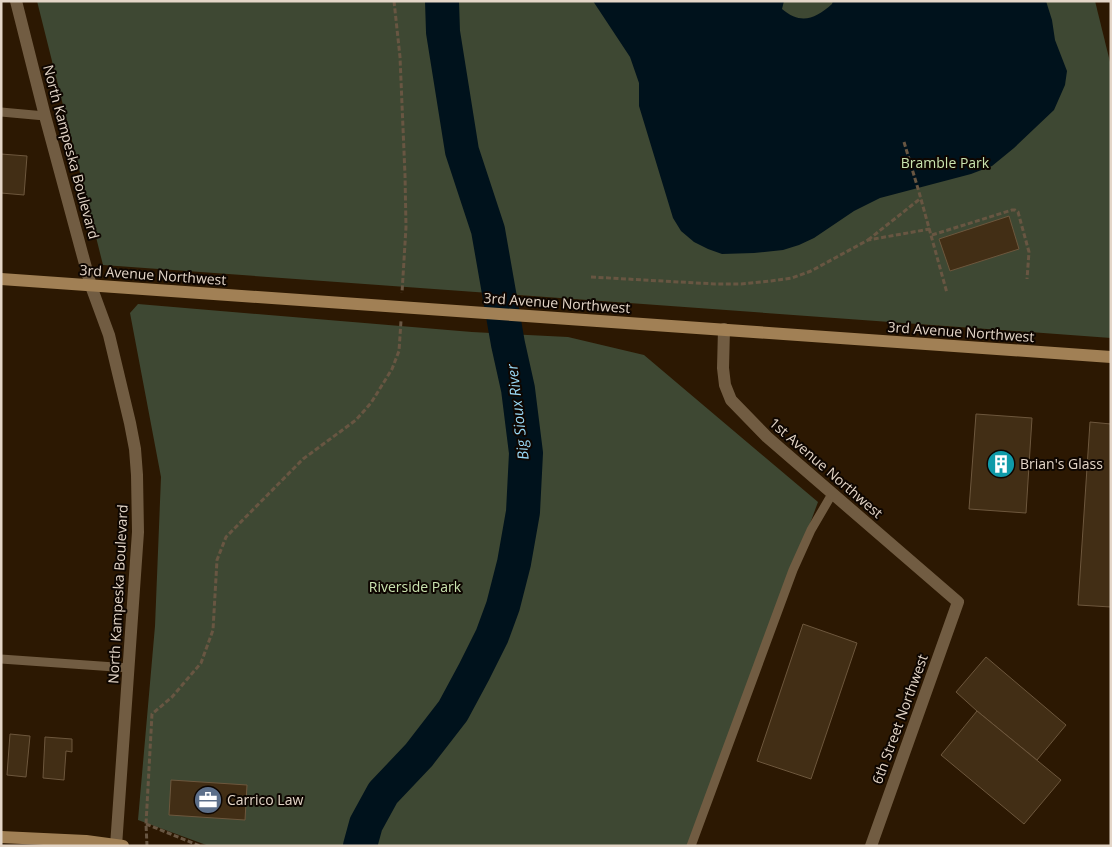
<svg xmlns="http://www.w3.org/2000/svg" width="1112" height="847" font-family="'Open Sans',sans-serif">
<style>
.green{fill:#3e4833}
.water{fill:#00121c}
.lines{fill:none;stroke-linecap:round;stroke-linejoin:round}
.river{stroke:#00121c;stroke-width:34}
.building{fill:#422e15;stroke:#6d573d}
.path{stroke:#685642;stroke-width:3;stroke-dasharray:5 2.5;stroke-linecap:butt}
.lane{stroke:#715c42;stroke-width:9}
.street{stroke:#715c42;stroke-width:12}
.secondary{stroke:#a18055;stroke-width:12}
.labels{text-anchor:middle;stroke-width:4;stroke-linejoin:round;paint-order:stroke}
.street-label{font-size:14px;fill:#e4d6c8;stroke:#0e0601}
.park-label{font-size:14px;fill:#cae3af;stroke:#0e0601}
.poi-label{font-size:14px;fill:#e4d6c8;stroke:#0e0601;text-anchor:start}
.water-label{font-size:15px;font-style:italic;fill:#99d8f5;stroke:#0e0601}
</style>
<rect width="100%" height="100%" fill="#2c1802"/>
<g class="green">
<polygon points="37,1 1095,1 1111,66 1111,338 103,265"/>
<polygon points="138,304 472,332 568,337 644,355 818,502 691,846 209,846 138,820 155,626 161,477 130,313"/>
</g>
<path class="water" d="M593 1H784L782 9C801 25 815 19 832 4L833 1H1046L1052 20 1055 40 1067 71 1065 85 1054 110 1014 148 992 166 971 174 880 198 854 211 814 238 799 245 783 250 754 253 722 254 708 249 694 242 681 231 673 218 639 106V83L630 57Z"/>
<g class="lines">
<polyline class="river" points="360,846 366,824 383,793 419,755 453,711 474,672 492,636 503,606 514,563 523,512 526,453 518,389 508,344 488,230 462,151 443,32 442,1"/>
</g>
<g class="building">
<polygon points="1,154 27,156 24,195 1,193"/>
<polygon points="1009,216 1019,249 950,271 939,239"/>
<polygon points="976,414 1032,418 1026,513 969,509"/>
<polygon points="1090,422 1111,424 1111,607 1078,605"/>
<polygon points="803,624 857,643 811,779 757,761"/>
<polygon points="986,657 1066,725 1037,760 977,711 956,692"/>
<polygon points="977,711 1061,780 1024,824 941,755"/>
<polygon points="10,734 30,736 26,777 7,775"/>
<polygon points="45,737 72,739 72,752 66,751 64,780 43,778"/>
<polygon points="171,780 247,785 245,820 169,815"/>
</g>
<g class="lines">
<g class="path">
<polyline points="394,1 400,57 405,175 406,227 402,293"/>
<polyline points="904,142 919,192 947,293"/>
<polyline points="932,235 1012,210 1015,210 1018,212 1029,252 1027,279"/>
<polyline points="868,240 921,198"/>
<polyline points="591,277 715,284 741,284 771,281 792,278 811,271 868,240 930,229"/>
<polyline points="146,824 200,846"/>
<polyline points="147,846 146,824 152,714 172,697 201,663 213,630 217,560 226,537 303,459 356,420 371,403 392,369 399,351 401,321"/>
</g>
<g class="lane">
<polyline points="1,112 45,116"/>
<polyline points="1,659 129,668"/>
<polyline points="691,846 793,570 811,530 832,494"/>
</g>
<g class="street">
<polyline points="16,1 45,116 82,253 91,286 109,335 130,423 135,449 137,475 138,532 116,846"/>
<polyline points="724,329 723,368 725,385 731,400 767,437 958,602 871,846"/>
</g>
<g class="secondary">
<polyline points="1,279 1111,357"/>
<polyline points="1,837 86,841 123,846"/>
</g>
</g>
<defs>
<symbol id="building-disc" viewBox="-11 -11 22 22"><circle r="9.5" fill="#0f9aa8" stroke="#0e0601"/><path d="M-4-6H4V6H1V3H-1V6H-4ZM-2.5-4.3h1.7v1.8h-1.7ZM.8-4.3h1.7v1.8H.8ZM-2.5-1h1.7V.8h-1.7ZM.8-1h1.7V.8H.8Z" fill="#fff"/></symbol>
<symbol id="office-disc" viewBox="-11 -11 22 22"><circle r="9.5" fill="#5c6f8a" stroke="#0e0601"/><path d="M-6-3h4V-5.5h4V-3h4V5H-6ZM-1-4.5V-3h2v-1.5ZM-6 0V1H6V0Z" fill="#fff"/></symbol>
</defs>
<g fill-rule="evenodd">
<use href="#building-disc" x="985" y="448" width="32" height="32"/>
<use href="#office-disc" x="192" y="784" width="32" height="32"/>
</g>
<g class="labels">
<g class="street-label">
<text transform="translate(71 152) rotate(75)" y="5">North Kampeska Boulevard</text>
<text transform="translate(153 275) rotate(4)" y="5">3rd Avenue Northwest</text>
<text transform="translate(557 303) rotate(4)" y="5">3rd Avenue Northwest</text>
<text transform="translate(961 332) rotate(4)" y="5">3rd Avenue Northwest</text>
<text transform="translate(826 468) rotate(41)" y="5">1st Avenue Northwest</text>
<text transform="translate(118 594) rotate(-87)" y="5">North Kampeska Boulevard</text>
<text transform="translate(900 719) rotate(-70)" y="5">6th Street Northwest</text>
</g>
<g class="park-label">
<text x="945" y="168">Bramble Park</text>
<text x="415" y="592">Riverside Park</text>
</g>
<g class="poi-label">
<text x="1020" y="469">Brian's Glass</text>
<text x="227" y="805">Carrico Law</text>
</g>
<g class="water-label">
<text transform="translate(518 412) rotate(-97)" y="5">Big Sioux River</text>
</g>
</g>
<rect width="1112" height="847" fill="none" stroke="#e4d6c8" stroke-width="5"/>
</svg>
